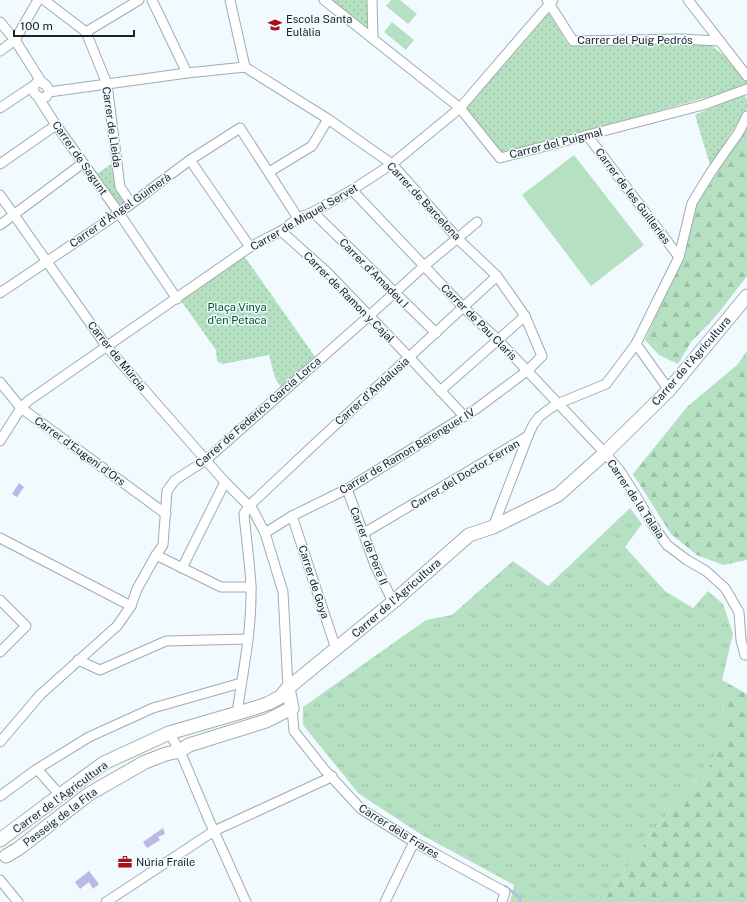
<svg xmlns="http://www.w3.org/2000/svg" width="747" height="902" font-family="'Public Sans',sans-serif">
<style>
.grass{fill:url(#grass-tufts)}
.forest{fill:url(#forest-firs)}
.park{fill:url(#park-dots)}
.pitch{fill:#b5e0c2}
.water{fill:#bbb8e6}
.lines{fill:none;stroke-linecap:round;stroke-linejoin:round}
.stream{stroke:#bbb8e6;stroke-width:2.5}
.street-casing{stroke:#a0acb0;stroke-width:11}
.secondary-casing{stroke:#a0acb0;stroke-width:15}
.street{stroke:#fff;stroke-width:9}
.secondary{stroke:#fff;stroke-width:13}
.labels{text-anchor:middle;stroke-width:3;stroke-linejoin:round;paint-order:stroke}
.poi-label{font-size:11px;fill:#1c2122;stroke:#f1fbff;text-anchor:start}
.street-label{font-size:11px;fill:#1c2122;stroke:#f1fbff}
.park-label{font-size:11px;fill:#01522c;stroke:#f1fbff}
</style>
<defs>
<pattern id="grass-tufts" width="24" height="20" patternUnits="userSpaceOnUse"><rect width="24" height="20" fill="#b5e0c2"/><path d="M3 7l-1-3M5 7V3M7 7l1-3M15 17l-1-3M17 17v-4M19 17l1-3" fill="none" stroke="#9bc0a6"/></pattern>
<pattern id="forest-firs" width="22" height="20" patternUnits="userSpaceOnUse"><rect width="22" height="20" fill="#b5e0c2"/><path d="M5 1l3.5 6h-7zM16 11l3.5 6h-7z" fill="#9bc0a6"/></pattern>
<pattern id="park-dots" width="8" height="8" patternUnits="userSpaceOnUse"><rect width="8" height="8" fill="#b5e0c2"/><path d="M2 2h.1M6 6h.1" fill="none" stroke="#9bc0a6" stroke-width="1.8" stroke-linecap="round"/></pattern>
</defs>
<rect width="100%" height="100%" fill="#f1fbff"/>
<polygon class="grass" points="630,508 642,524 625,547 665,591 693,608 708,591 723,604 733,634 722,680 723,740 708,768 677,800 602,902 510,902 514,885 422,835 359,794 303,725 303,707 426,620 452,615 513,561 548,586"/>
<g class="forest">
<polygon points="747,125 747,276 717,315 691,342 678,364 659,355 645,340 682,259 696,204 712,181"/>
<polygon points="747,351 747,560 723,565 697,555 671,534 633,474 687,407 737,365"/>
<polygon points="722,680 747,694 747,902 602,902 677,800 708,768 723,740"/>
</g>
<g class="park">
<polygon points="324,0 370,0 373,38"/>
<polygon points="549,13 569,46 709,43 727,58 743,76 747,81 747,86 501,155 468,112 467,107"/>
<polygon points="744,94 747,100 747,109 710,165 695,115"/>
<polygon points="113,163 127,202 119,208 95,175"/>
<polygon points="242,253 318,361 281,387 275,378 269,355 223,364 217,361 216,350 179,298"/>
</g>
<g class="pitch">
<polygon points="391,0 400,0 417,14 408,24 386,6"/>
<polygon points="392,22 414,40 406,50 384,32"/>
<polygon points="574,155 644,245 591,286 522,195"/>
</g>
<g class="water">
<polygon points="19,483 24,487 17,497 12,494"/>
<polygon points="163,828 165,834 158,837 160,840 147,848 143,842"/>
<polygon points="89,871 99,884 93,889 89,882 80,889 75,882"/>
</g>
<g class="lines">
<polyline class="stream" points="505,886 520,898 520,902"/>
<defs>
<g id="street">
<polyline points="44,0 86,32 107,84 120,187 131,203"/>
<polyline points="152,0 187,73"/>
<polyline points="230,0 245,67 328,119 392,164 459,240 497,276 525,316 542,356 527,371 476,409 347,489 292,516 265,533"/>
<polyline points="324,0 460,108 500,158 703,105 747,89"/>
<polyline points="372,0 373,38"/>
<polyline points="547,0 573,41 680,39 720,41"/>
<polyline points="688,0 747,76"/>
<polyline points="0,22 15,40 42,83"/>
<polyline points="86,32 139,0"/>
<polyline points="0,51 15,40 38,0"/>
<path d="M40 82C45 83 48 87 49 92L46 97 41 98 35 94 33 88 36 83Z"/>
<polyline points="49,92 187,73 245,67"/>
<polyline points="38,97 56,125 119,213 177,299"/>
<polyline points="0,108 33,86"/>
<polyline points="587,135 679,257"/>
<polyline points="190,160 250,247"/>
<polyline points="0,164 56,125"/>
<polyline points="269,172 312,146 328,119"/>
<polyline points="352,190 463,307 498,340 605,453 620,471 636,496 653,525 667,545 687,560 706,571 725,588 739,612 741,640 745,655"/>
<polyline points="0,195 107,347 225,482 253,510 265,533 283,592 288,688"/>
<polyline points="313,212 436,333"/>
<polyline points="0,225 83,163"/>
<polyline points="281,231 327,272 409,357 464,416"/>
<polyline points="0,293 119,213 190,160 240,128 298,218"/>
<polyline points="636,344 669,390"/>
<polyline points="0,382 21,408 166,514"/>
<polyline points="440,391 525,316"/>
<polyline points="0,441 21,408 28,401 250,247 281,231 298,218 313,212 352,190 392,164 460,108 553,0"/>
<polyline points="347,489 375,565 393,602"/>
<polyline points="292,516 336,649"/>
<polyline points="493,527 528,436"/>
<polyline points="364,533 528,436 533,425 539,417 548,410 557,404 606,384 636,344 679,257 692,203 711,172 739,132 747,116"/>
<polyline points="0,538 131,606"/>
<polyline points="156,555 221,587 251,587"/>
<polyline points="182,568 225,482"/>
<polyline points="0,600 26,626 0,652"/>
<polyline points="78,660 100,670 166,641 248,639"/>
<polyline points="292,708 294,731 324,769 361,809 414,842 505,892 502,902"/>
<path d="M237 713C243 671 252 629 251 587 250 563 246 538 244 514L249 506 319 440 497 276"/>
<polyline points="169,733 180,751 209,820 246,902"/>
<polyline points="0,742 40,695 117,626 131,606 137,589 156,555 163,545 167,491 175,480 206,460 369,316 424,266 477,222"/>
<polyline points="37,769 60,795"/>
<polyline points="0,796 37,769 89,737 153,708 241,683"/>
<polyline points="0,880 18,902"/>
<polyline points="106,902 214,831 327,779 332,776"/>
<polyline points="385,902 414,842"/>
</g>
<g id="secondary">
<polyline points="0,840 60,795 104,763 169,733 255,708 269,703 280,697 288,688 393,602 469,535 493,527 558,495 605,453 669,390 747,296"/>
<polyline points="6,856 18,849 89,794 145,762 166,754 180,751 189,745 266,721 292,708 288,688"/>
</g>
</defs>
<use href="#street" class="street-casing"/>
<use href="#secondary" class="secondary-casing"/>
<use href="#street" class="street"/>
<use href="#secondary" class="secondary"/>
</g>
<defs>
<symbol id="school-bare" viewBox="-9 -9 18 18"><path d="M0-5L7-2L0 1L-7-2ZM-4 1L0 2.5L4 1V4Q0 6-4 4Z" fill="#a71216" stroke="#f1fbff" stroke-width="2.5" paint-order="stroke"/></symbol>
<symbol id="office-bare" viewBox="-9 -9 18 18"><path d="M-6-3h4V-5.5h4V-3h4V5H-6ZM-1-4.5V-3h2v-1.5ZM-6 0V1H6V0Z" fill="#a71216" stroke="#f1fbff" stroke-width="2.5" paint-order="stroke"/></symbol>
</defs>
<g fill-rule="evenodd">
<use href="#school-bare" x="265" y="15" width="20" height="20"/>
<use href="#office-bare" x="115" y="852" width="20" height="20"/>
</g>
<g class="labels">
<g class="poi-label">
<text x="286" y="23">Escola Santa<tspan x="286" dy="13">Eulàlia</tspan></text>
<text x="136" y="866">Núria Fraile</text>
</g>
<g class="street-label">
<text x="635" y="44">Carrer del Puig Pedrós</text>
<text transform="translate(112 127) rotate(82)" y="4">Carrer de Lleida</text>
<text transform="translate(556 143) rotate(-14)" y="4">Carrer del Puigmal</text>
<text transform="translate(80 158) rotate(55)" y="4">Carrer de Sagunt</text>
<text transform="translate(633 196) rotate(53)" y="4">Carrer de les Guilleries</text>
<text transform="translate(424 201) rotate(47)" y="4">Carrer de Barcelona</text>
<text transform="translate(120 210) rotate(-35)" y="4">Carrer d'Àngel Guimerà</text>
<text transform="translate(304 217) rotate(-30)" y="4">Carrer de Miquel Servet</text>
<text transform="translate(374 273) rotate(45)" y="4">Carrer d'Amadeu I</text>
<text transform="translate(349 297) rotate(45)" y="4">Carrer de Ramon y Cajal</text>
<text transform="translate(479 322) rotate(45)" y="4">Carrer de Pau Claris</text>
<text transform="translate(117 356) rotate(51)" y="4">Carrer de Múrcia</text>
<text transform="translate(691 361) rotate(-49)" y="4">Carrer de l'Agricultura</text>
<text transform="translate(372 391) rotate(-42)" y="4">Carrer d'Andalusia</text>
<text transform="translate(258 412) rotate(-41)" y="4">Carrer de Federico García Lorca</text>
<text transform="translate(80 451) rotate(36)" y="4">Carrer d'Eugeni d'Ors</text>
<text transform="translate(407 451) rotate(-31)" y="4">Carrer de Ramon Berenguer IV</text>
<text transform="translate(465 474) rotate(-31)" y="4">Carrer del Doctor Ferran</text>
<text transform="translate(636 499) rotate(56)" y="4">Carrer de la Talaia</text>
<text transform="translate(369 546) rotate(68)" y="4">Carrer de Pere II</text>
<text transform="translate(314 582) rotate(72)" y="4">Carrer de Goya</text>
<text transform="translate(396 598) rotate(-41)" y="4">Carrer de l'Agricultura</text>
<text transform="translate(60 797) rotate(-36)" y="4">Carrer de l'Agricultura</text>
<text transform="translate(60 817) rotate(-37)" y="4">Passeig de la Fita</text>
<text transform="translate(399 831) rotate(32)" y="4">Carrer dels Frares</text>
</g>
<g class="park-label">
<text x="237" y="311">Plaça Vinya<tspan x="237" dy="13">d'en Petaca</tspan></text>
</g>
</g>
<path d="M14 30v6h120v-6" fill="none" stroke="#1c2122" stroke-width="2"/>
<text x="20" y="30" font-size="12" fill="#1c2122" stroke="#f1fbff" stroke-width="3" paint-order="stroke">100 m</text>
</svg>
